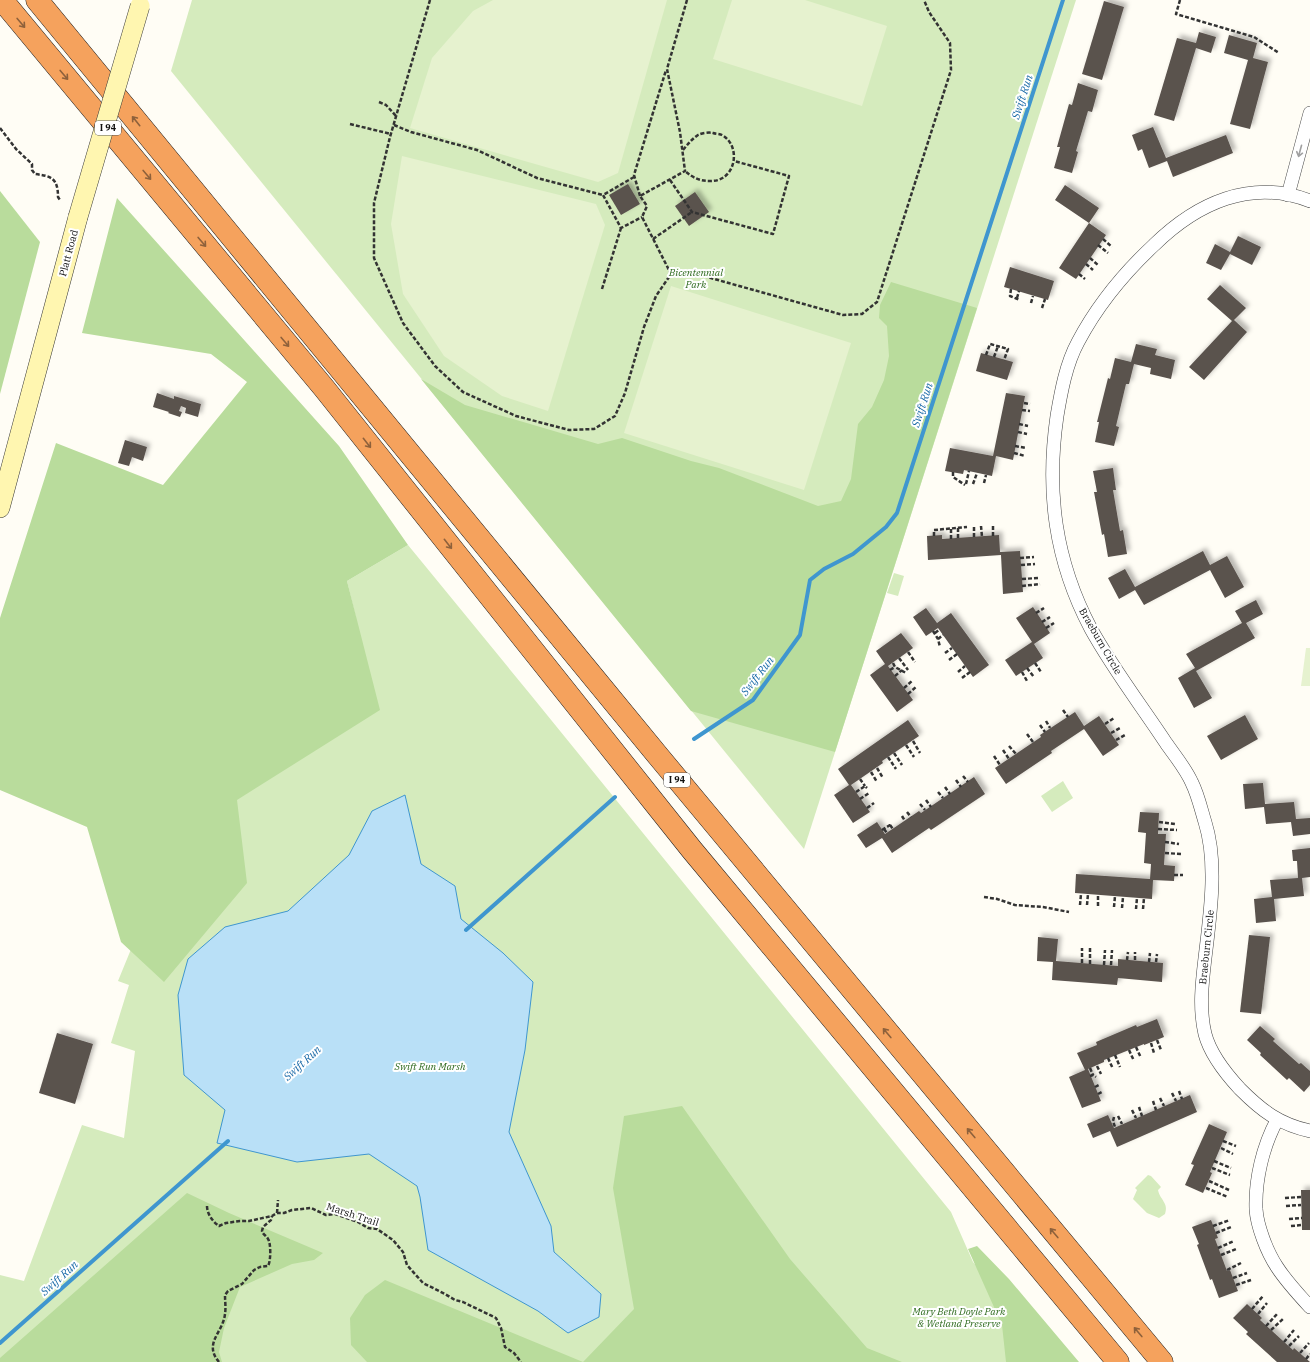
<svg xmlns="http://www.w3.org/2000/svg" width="1310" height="1362" font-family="'IBM Plex Serif',serif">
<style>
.green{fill:#d5ebbd}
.forest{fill:#b9dc9c}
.pitch{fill:#e6f2cf}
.water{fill:#b9e0f7;stroke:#3f96cf}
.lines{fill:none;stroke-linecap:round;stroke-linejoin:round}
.stream{stroke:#3f96cf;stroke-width:4}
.building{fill:#5a524d;filter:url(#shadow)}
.minor-casing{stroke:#444;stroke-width:14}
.secondary-casing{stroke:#333;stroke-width:20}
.motorway-casing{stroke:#222;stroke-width:23}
.path{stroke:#333;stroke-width:2.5;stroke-dasharray:4 2;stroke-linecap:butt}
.minor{stroke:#fff;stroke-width:13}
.secondary{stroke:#fff6b0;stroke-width:19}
.motorway{stroke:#f5a25d;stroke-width:22}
.secondary-bridge-casing{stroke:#333;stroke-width:20;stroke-linecap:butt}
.secondary-bridge{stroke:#fff6b0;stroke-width:19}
.oneway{stroke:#8e613b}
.oneway2{stroke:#a0a0a0}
.labels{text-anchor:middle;stroke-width:4;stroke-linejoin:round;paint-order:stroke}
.shield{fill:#fff;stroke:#585858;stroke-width:1}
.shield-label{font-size:9px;font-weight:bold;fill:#111}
.street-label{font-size:10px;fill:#111;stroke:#fff}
.park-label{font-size:10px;font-style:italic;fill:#2f6b1f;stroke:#fff}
.water-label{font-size:11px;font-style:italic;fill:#1768a6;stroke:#fff}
</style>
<defs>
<filter id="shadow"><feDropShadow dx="3.5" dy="-3.5" stdDeviation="2" flood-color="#0004"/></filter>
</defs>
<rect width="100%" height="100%" fill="#fffdf5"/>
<g class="green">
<polygon points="192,0 1076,0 804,849 171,71"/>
<polygon points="408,545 530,694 951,1212 973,1262 1058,1362 0,1362 0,1275 24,1281 82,1125 124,1138 135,1051 111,1043 129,985 118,981 218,737 356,618 347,581"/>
<polygon points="894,573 904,576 898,596 887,593"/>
<polygon points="1063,781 1073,798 1052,812 1041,796"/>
<path d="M1148 1175 1151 1176 1161 1187 1158 1190C1160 1200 1169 1203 1165 1214L1159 1218 1147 1213 1133 1199 1137 1190 1135 1188Z"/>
</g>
<g class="forest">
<polygon points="0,191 40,242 0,394"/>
<polygon points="117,198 339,446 408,545 347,581 380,710 237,800 247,883 164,982 121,942 87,827 0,790 0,618 56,443 163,485 247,382 211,354 82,333"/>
<polygon points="891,282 977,308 835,752 691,711 421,379 465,405 598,444 622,438 691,461 719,468 818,506 841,501 851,479 858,424 872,407 884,380 889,356 887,326 879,318 880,305"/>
<polygon points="682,1106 790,1259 867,1348 902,1362 367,1362 351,1345 350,1318 365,1295 385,1280 583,1362 634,1309 613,1188 624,1116"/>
<polygon points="187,1193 229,1213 323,1253 314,1260 292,1264 240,1287 224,1328 219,1352 222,1362 0,1362 0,1358"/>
<polygon points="977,1246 1009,1279 1079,1362 1006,1362 1002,1325 968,1249"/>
</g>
<g class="pitch">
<polygon points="493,0 667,0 618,173 598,182 410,128 432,58 473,11"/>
<polygon points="732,0 805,0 887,26 862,106 713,59"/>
<polygon points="402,156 596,204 605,225 548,411 502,396 444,356 403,294 391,224"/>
<polygon points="671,286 851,343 804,490 624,433"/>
<polygon points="1306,648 1310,648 1310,686 1301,686"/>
</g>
<polygon class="water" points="405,795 421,864 455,886 461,919 503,953 533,982 525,1050 509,1132 551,1226 554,1252 601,1294 599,1317 568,1333 538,1311 428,1250 420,1197 417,1186 369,1154 297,1162 217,1143 225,1110 184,1075 178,995 188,959 225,927 288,911 349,855 372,811"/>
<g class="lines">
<g class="stream">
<polyline points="694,739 753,700 800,635 810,580 824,569 853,554 886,527 897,513 1063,0"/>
<polyline points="466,930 615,797"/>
<polyline points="0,1343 228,1141"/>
</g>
</g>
<g class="building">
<polygon points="1104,1 1124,7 1102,80 1082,74"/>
<polygon points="1199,32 1216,37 1211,53 1196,48 1174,121 1154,115 1177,38 1196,43"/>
<polygon points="1229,35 1257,43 1253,58 1268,62 1250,129 1230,124 1248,60 1224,53"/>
<polygon points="1078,83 1098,90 1092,112 1088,111 1076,151 1078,152 1072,173 1054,168 1060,147 1057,147 1069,104 1072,105"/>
<polygon points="1153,127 1166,158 1226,135 1233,153 1173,177 1167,161 1149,168 1142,149 1138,151 1132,135"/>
<polygon points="628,184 640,204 621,215 609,195"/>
<polygon points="1065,185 1099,208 1089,223 1106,235 1076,279 1059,268 1089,223 1055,200"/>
<polygon points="695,192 709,212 689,226 675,206"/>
<polygon points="1238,236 1261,247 1252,265 1230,254 1221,270 1206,263 1215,244 1230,252"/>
<polygon points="1010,267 1054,281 1048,300 1004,287"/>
<polygon points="1220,285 1246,308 1234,320 1247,332 1204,380 1189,367 1232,321 1207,299"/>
<polygon points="1136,344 1157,349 1155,355 1175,360 1171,379 1150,374 1151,368 1134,364 1129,384 1126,384 1116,426 1119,427 1114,446 1095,442 1099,422 1097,422 1108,378 1110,379 1115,358 1131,362"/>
<polygon points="981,353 1013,362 1007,380 976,371"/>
<polygon points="157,393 174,399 174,396 201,404 198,417 185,413 186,408 181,406 179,411 182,412 180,417 168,413 169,412 153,407"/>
<polygon points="1006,393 1025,396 1013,460 996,456 992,476 964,470 963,474 945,471 950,448 993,456"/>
<polygon points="125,440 147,447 143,461 132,457 129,466 118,463"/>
<polygon points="1113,468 1116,490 1113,490 1120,531 1123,530 1127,554 1108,557 1104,534 1102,535 1094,492 1097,492 1093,471"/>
<polygon points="942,535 942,539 999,535 1000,552 1020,551 1023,592 1003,594 1001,555 928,560 927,536"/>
<polygon points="1203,551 1210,565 1227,556 1244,587 1225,598 1210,570 1144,605 1135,590 1119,599 1108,578 1125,569 1135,587"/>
<polygon points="1256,600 1263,614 1246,623 1255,638 1196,671 1212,698 1194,708 1178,678 1195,668 1186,654 1242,623 1235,611"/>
<polygon points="1033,607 1050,633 1034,644 1043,658 1016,676 1005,660 1032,642 1016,618"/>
<polygon points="926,608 937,623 951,613 989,665 973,677 938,628 926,636 913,617"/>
<polygon points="901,633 913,648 888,666 913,700 897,712 870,675 885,664 876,651"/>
<polygon points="1075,712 1084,726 1099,716 1119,745 1103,756 1084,729 1051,751 1052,753 1006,784 995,768 1041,737 1040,735"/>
<polygon points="1245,715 1258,739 1221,760 1207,736"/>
<polygon points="908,720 919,736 882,761 883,763 851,785 870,812 853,823 834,795 849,785 838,769"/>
<polygon points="974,777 985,794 931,830 929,828 892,853 882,838 866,848 857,835 877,822 885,834 919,811 921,813"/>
<polygon points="1263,783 1265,804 1294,802 1296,819 1310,818 1310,834 1293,836 1291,822 1266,824 1264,807 1245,809 1243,784"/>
<polygon points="1140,812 1159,813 1158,834 1166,834 1164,865 1175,866 1174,881 1153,880 1152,899 1075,893 1076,874 1150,879 1151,864 1144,863 1146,833 1138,832"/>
<polygon points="1310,848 1310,877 1302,878 1304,896 1274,899 1276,921 1256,923 1254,899 1272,897 1270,880 1298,878 1297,861 1293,861 1292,850"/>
<polygon points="1249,935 1270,937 1261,1014 1240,1012"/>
<polygon points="1038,937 1058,939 1056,961 1118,966 1118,959 1163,963 1162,982 1118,978 1117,985 1052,980 1053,962 1037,961"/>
<polygon points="1157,1019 1164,1037 1144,1045 1144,1044 1104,1060 1104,1062 1088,1069 1101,1101 1082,1108 1069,1077 1085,1070 1077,1053 1097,1045 1096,1042 1136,1025 1137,1027"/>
<polygon points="1260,1026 1275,1039 1273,1041 1299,1064 1301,1063 1310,1071 1310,1085 1304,1092 1289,1078 1287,1080 1260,1055 1261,1053 1247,1040"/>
<polygon points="57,1033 93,1044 75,1104 39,1093"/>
<polygon points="1190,1095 1197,1112 1117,1147 1110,1131 1093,1138 1087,1124 1108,1115 1114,1128"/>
<polygon points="1209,1124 1227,1132 1210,1172 1212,1173 1203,1193 1185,1185 1194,1165 1191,1164"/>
<polygon points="1301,1190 1310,1190 1310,1230 1302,1230"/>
<polygon points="1211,1220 1218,1238 1215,1239 1227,1271 1230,1270 1238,1291 1219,1298 1212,1279 1210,1280 1197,1245 1199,1244 1192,1227"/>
<polygon points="1247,1304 1262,1318 1260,1320 1293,1350 1294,1348 1310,1362 1277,1362 1246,1334 1248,1332 1233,1318"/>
</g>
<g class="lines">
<defs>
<g id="minor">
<polyline points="1288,195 1310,113"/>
<path d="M1310 201C1251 178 1197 203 1154 245 1124 273 1097 306 1078 342 1066 364 1061 392 1057 416 1046 492 1055 561 1091 629 1113 669 1141 705 1166 743 1175 756 1186 769 1192 783 1198 795 1201 809 1205 822 1218 863 1210 916 1205 958 1202 983 1199 1009 1205 1034 1210 1053 1227 1075 1240 1089 1262 1111 1279 1124 1310 1131"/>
<path d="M1277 1120C1263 1146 1255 1179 1256 1209 1257 1226 1267 1252 1277 1267 1286 1281 1298 1294 1310 1307"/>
</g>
<polyline id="secondary" points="0,508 78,217"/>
<g id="motorway">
<polyline points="2,0 324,388 692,850 1118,1362"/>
<polyline points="37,0 659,757 1162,1362"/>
</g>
</defs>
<use href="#minor" class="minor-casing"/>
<use href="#secondary" class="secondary-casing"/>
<use href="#motorway" class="motorway-casing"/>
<g class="path">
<polyline points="430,0 390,137 374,203 374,258 403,323 435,366 463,392 516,416 569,430 594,429 615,416 625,393 644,327 656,296 671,274"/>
<polyline points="687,0 667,69 680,132 685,171 640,196 647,206 642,217 671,274 700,275 843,315 862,314 877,302 951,70 950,43 929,12 924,0"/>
<polyline points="1180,0 1176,14 1254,37 1279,53"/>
<polyline points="379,102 386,105 396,116"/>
<polyline points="350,124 391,134"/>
<polyline points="394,125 411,132 477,150 537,178 603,195"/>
<path d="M0 128 16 149 32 164V170L35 174C51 176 58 178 58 197L60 200"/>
<path d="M683 150C688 144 692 139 698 135 702 133 709 132 713 133 716 134 720 134 722 135 742 146 736 182 710 181 700 181 693 178 685 171"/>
<polyline points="634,177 603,195 621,228 642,217"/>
<polyline points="670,180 692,212 773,234 789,176 734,161"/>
<polyline points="640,196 634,175 666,70"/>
<polyline points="653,239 692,212"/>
<polyline points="1103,239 1112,247"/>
<polyline points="1098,245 1108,253"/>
<polyline points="1090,258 1098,265"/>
<polyline points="1086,264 1093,270"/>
<polyline points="1079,274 1085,279"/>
<polyline points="602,289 621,228"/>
<polyline points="1011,289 1010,296 1020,300"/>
<polyline points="1017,298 1019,291"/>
<polyline points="1031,303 1033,296"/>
<polyline points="1042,308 1045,299"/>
<polyline points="986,355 990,344 1008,349 1004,360"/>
<polyline points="994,357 998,346"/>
<polyline points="1024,403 1030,404"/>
<polyline points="1022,410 1030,411"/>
<polyline points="1019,424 1028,426"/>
<polyline points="1018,432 1027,434"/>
<polyline points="1015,446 1026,448"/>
<polyline points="1014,453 1025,456"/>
<polyline points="953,472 953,477 965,485"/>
<polyline points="984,483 986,475"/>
<polyline points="966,484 969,471"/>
<polyline points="973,484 977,473"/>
<polyline points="981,526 982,537"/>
<polyline points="993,526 993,536"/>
<polyline points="974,527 974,537"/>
<polyline points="958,528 958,538"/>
<polyline points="934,536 934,530 967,527"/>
<polyline points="951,539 951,528"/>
<polyline points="1020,558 1034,557"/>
<polyline points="1021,565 1035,564"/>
<polyline points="1022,579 1038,578"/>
<polyline points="1022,586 1040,584"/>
<polyline points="1036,613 1044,608"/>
<polyline points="1042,622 1050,617"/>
<polyline points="1046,628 1054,623"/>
<polyline points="933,631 938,639 940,647"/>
<polyline points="935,633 939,630"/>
<polyline points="938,639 943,635"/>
<polyline points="908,652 915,662"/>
<polyline points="945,653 952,648"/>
<polyline points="899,658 908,670"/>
<polyline points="949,660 957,654"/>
<polyline points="893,663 895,667 906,673"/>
<polyline points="1035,663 1041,672"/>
<polyline points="1027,668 1034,677"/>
<polyline points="890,670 895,667"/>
<polyline points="958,672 965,666"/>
<polyline points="1022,672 1027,681"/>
<polyline points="895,676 902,670"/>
<polyline points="962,678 970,672"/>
<polyline points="904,688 912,681"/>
<polyline points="908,694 916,687"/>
<polyline points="1063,710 1068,717"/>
<polyline points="1046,721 1050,728"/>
<polyline points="1105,724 1114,718"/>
<polyline points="1040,725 1045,732"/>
<polyline points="1111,733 1120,728"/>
<polyline points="1027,734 1033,742"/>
<polyline points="1116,740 1125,735"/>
<polyline points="913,741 920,753"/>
<polyline points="906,745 914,757"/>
<polyline points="1009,746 1016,754"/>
<polyline points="1003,750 1009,759"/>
<polyline points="894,753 902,765"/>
<polyline points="994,756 1000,765"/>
<polyline points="888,757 896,769"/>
<polyline points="877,768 883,778"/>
<polyline points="871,772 877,782"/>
<polyline points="963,776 968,782"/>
<polyline points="860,779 865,786"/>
<polyline points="956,780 961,787"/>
<polyline points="945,787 950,794"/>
<polyline points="856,792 865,786 867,788"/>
<polyline points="938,792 943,798"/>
<polyline points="860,799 869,793"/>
<polyline points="926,800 931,807"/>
<polyline points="920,804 925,810"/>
<polyline points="867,808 874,803"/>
<polyline points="907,812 911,817"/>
<polyline points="902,816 905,821"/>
<polyline points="1159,822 1175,824"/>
<polyline points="890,825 893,829"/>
<polyline points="884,829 887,833"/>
<polyline points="1158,829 1177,830"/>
<polyline points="882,830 890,825 891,823"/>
<polyline points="1165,842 1179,844"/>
<polyline points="1165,853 1181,854"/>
<polyline points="1174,875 1183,875"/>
<polyline points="984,897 997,899 1015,905 1043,907 1069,912"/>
<polyline points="1080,905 1081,894"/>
<polyline points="1087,905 1088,894"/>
<polyline points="1098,906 1098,895"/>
<polyline points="1114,907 1115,896"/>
<polyline points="1122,908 1123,897"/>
<polyline points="1136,909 1137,898"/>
<polyline points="1143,909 1144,898"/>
<polyline points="1127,960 1128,952"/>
<polyline points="1135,960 1135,952"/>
<polyline points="1149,962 1150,953"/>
<polyline points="1156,962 1157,954"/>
<polyline points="1082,963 1082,948"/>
<polyline points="1090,964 1090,948"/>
<polyline points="1104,965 1105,950"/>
<polyline points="1111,965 1112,950"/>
<polyline points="1157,1040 1161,1050"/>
<polyline points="1151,1043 1154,1053"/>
<polyline points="1136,1047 1141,1058"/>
<polyline points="1129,1050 1134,1061"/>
<polyline points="1115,1055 1120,1067"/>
<polyline points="1108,1058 1113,1069"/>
<polyline points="1097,1066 1101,1074"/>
<polyline points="1090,1068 1093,1075"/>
<polyline points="1090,1076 1093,1075 1096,1077"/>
<polyline points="1095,1087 1099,1085"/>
<polyline points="1179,1091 1182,1099"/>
<polyline points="1172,1093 1176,1101"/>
<polyline points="1098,1094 1102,1092"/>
<polyline points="1160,1098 1164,1106"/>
<polyline points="1153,1101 1156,1110"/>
<polyline points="1139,1107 1142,1116"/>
<polyline points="1132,1110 1136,1118"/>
<polyline points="1118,1116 1122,1124"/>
<polyline points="1114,1117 1113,1121 1115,1127"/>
<polyline points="1223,1141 1236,1146"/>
<polyline points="1221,1148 1233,1154"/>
<polyline points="1214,1161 1231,1168"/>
<polyline points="1212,1168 1230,1175"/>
<polyline points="1209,1181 1229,1190"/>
<polyline points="1206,1188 1228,1197"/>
<polyline points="1285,1198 1301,1197"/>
<path d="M207 1206C207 1214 213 1222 219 1226L226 1223 240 1221H249L272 1216 277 1213H284L292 1210 311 1208 326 1215 335 1214 358 1222 368 1228 377 1229 393 1240 403 1252 407 1265 423 1283 445 1294 455 1300 463 1302 496 1318 501 1328 505 1347 514 1353 521 1362"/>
<polyline points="1286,1206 1301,1205"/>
<polyline points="277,1213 278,1200"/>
<polyline points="1289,1219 1302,1218"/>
<polyline points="1213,1226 1230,1220"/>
<polyline points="1291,1226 1302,1225"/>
<polyline points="1216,1233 1231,1227"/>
<polyline points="1218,1248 1234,1241"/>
<polyline points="1221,1255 1236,1249"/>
<polyline points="1227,1270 1241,1263"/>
<polyline points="1233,1278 1247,1273"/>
<polyline points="1236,1285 1251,1280"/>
<polyline points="1252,1309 1263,1296"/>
<polyline points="1258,1314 1267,1303"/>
<polyline points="1266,1326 1278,1313"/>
<polyline points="1271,1330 1283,1319"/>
<polyline points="1284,1342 1294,1330"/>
<polyline points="1289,1346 1299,1336"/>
<polyline points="1300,1353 1309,1343"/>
<polyline points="1306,1359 1310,1354"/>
<path d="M219 1362C203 1343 223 1333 225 1314 226 1308 225 1301 225 1295L228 1291 242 1284 254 1270 260 1267 268 1266C271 1261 271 1243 268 1239 266 1235 263 1235 262 1231L263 1227 271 1220 272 1216"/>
</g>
<use href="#minor" class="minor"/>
<use href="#secondary" class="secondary"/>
<use href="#motorway" class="motorway"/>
<defs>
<polyline id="secondary-bridge" points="78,217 140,6"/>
</defs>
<use href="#secondary-bridge" class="secondary-bridge-casing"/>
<use href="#secondary-bridge" class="secondary-bridge"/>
</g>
<defs><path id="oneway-shaft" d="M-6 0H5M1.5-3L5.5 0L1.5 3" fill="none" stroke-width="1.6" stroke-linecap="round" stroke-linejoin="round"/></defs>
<g class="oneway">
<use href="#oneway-shaft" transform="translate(21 23) rotate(50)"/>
<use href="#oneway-shaft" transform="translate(64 75) rotate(50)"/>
<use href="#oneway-shaft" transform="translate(136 121) rotate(-129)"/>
<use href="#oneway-shaft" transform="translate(147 175) rotate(50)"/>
<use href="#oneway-shaft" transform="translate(202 242) rotate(50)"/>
<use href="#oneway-shaft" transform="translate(285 342) rotate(50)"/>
<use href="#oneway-shaft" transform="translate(367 443) rotate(52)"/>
<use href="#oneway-shaft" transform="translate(448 544) rotate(52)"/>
<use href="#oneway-shaft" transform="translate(887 1033) rotate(-130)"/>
<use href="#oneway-shaft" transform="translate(971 1133) rotate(-130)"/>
<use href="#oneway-shaft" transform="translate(1054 1233) rotate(-130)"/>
<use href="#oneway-shaft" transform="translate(1138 1332) rotate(-130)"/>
</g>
<use class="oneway2" href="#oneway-shaft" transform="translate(1300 151) rotate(105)"/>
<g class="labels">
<g class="shield">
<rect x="95" y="121" width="26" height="14" rx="3"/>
<rect x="664" y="773" width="26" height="14" rx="3"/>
</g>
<g class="shield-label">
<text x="108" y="131">I 94</text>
<text x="677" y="783">I 94</text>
</g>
<g class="street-label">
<text transform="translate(68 253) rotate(-75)" y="4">Platt Road</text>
<text transform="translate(1101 641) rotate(60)" y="4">Braeburn Circle</text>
<text transform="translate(1206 947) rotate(-84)" y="4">Braeburn Circle</text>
<text transform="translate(353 1214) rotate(18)" y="4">Marsh Trail</text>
</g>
<g class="park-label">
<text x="696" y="276">Bicentennial<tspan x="696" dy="12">Park</tspan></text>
<text x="430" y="1070">Swift Run Marsh</text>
<text x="959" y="1315">Mary Beth Doyle Park<tspan x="959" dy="12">&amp; Wetland Preserve</tspan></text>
</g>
<g class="water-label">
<text transform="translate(1022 97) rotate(-72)" y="4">Swift Run</text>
<text transform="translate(922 405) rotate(-72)" y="4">Swift Run</text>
<text transform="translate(757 676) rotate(-52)" y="4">Swift Run</text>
<text transform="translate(302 1063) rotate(-42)" y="4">Swift Run</text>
<text transform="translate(59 1278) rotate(-42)" y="4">Swift Run</text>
</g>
</g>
</svg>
